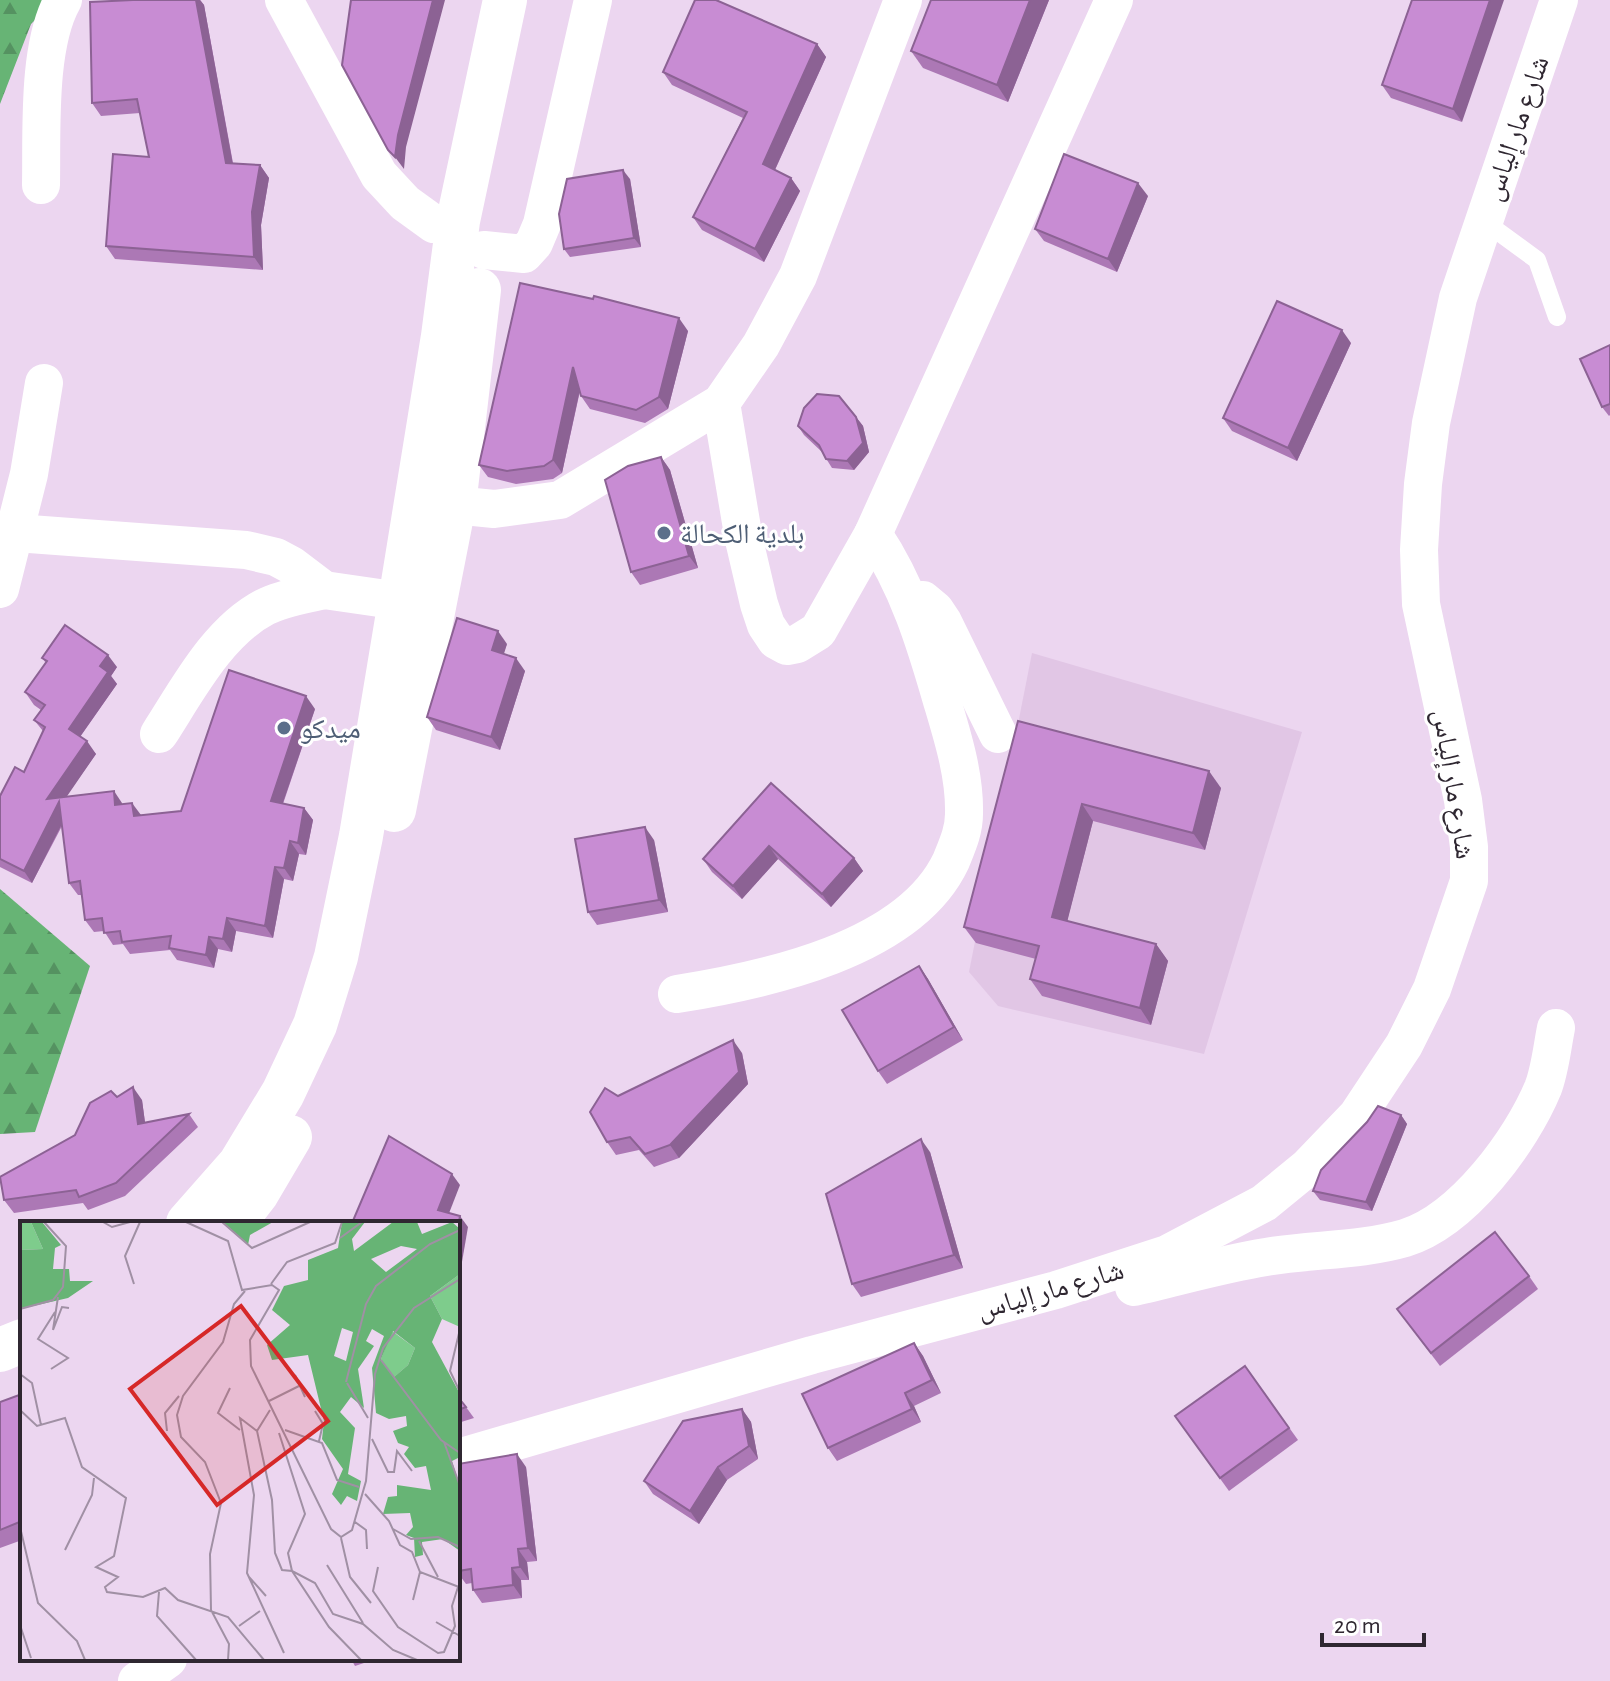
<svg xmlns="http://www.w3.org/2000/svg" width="1610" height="1681" font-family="'Alegreya Sans','Noto Naskh Arabic',sans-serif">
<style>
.built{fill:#e1c6e5}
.forest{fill:url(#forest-firs)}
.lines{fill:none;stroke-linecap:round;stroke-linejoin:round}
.service{stroke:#fff;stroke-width:18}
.minor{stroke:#fff;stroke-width:38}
.motorway{stroke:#fff;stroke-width:44}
.wall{fill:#ac78b5}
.shaded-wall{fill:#8c6294}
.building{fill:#c88cd3;stroke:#8c6294;stroke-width:2}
.service-dot{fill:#5c6f8a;stroke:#fff;stroke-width:3}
.labels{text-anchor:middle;stroke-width:6;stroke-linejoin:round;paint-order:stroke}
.street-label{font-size:28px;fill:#2f2731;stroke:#fff}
.service-label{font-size:28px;fill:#4e5e75;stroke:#fff;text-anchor:start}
.inset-road{fill:none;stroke:#a090a4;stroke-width:2}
.view{fill:#d62828;fill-opacity:0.15;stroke:#d62828;stroke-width:4}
.inset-edge{fill:none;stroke:#2f2731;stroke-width:4}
</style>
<defs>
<pattern id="forest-firs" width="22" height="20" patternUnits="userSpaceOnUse" patternTransform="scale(2)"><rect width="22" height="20" fill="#67b475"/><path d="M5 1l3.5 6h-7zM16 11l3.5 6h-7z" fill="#559261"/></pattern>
</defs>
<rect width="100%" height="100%" fill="#ecd6f0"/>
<polygon class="built" points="1032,653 1302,732 1204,1054 998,1006 969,972"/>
<g class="forest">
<polygon points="0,0 55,0 31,24 0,104"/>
<polygon points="0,889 90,966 35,1132 0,1134"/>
</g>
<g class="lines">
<polyline class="service" points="1478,236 1496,230 1537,260 1557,317"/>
<g class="minor">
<polyline points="284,0 379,175 405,203 434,224 458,221"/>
<path d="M41 185C42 132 37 46 63 0"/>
<polyline points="484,250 524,254 534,243 542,224 593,0"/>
<polyline points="721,403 744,540 759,604 766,625 776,640 787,646 797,644 818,631 873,534 1114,0"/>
<polyline points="454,505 494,509 560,500 721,403 761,345 798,276 903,0"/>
<polyline points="16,533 246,550 276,557 291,565 324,590 400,601"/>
<polyline points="0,589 29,474 44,383"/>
<polyline points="923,600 935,610 943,622 998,734"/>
<path d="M159 734C187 691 217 632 265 607 283 598 304 595 324 590"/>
<path d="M677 994C765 980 909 950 951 861 957 846 964 831 964 814 965 776 953 738 942 701 925 642 908 586 873 534"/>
<path d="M1134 1287C1178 1277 1222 1264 1266 1257 1312 1249 1360 1251 1405 1238 1463 1220 1521 1141 1543 1088 1550 1070 1552 1048 1556 1028"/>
<polyline points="458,1458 812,1355 1056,1290 1167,1254 1264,1203 1308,1167 1357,1116 1404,1045 1432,989 1469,881 1469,847 1463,800 1421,604 1419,550 1423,484 1431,423 1458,298 1559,0"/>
<polyline points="137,1681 168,1659"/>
</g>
<g class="motorway">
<polyline points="394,810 454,505 479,290"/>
<polyline points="188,1223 240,1164 283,1093 315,1025 336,957 361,836 400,601 443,336 458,221 505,0"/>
<polyline points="234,1223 257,1193 290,1137"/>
<polyline points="0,1350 22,1341"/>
</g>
</g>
<g class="wall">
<polygon points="133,0 200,0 204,5 233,163 260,165 269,178 261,225 263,270 115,259 106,246 149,157 140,113 101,116 92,103"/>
<polygon points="1049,0 1008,102 923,68 911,51"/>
<polygon points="1412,0 1462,122 1391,98 1382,85"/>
<polygon points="817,44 826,57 775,170 791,178 800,191 764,262 702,230 693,217 743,118 672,85 663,72"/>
<polygon points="630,179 641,247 570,257 564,249"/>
<polygon points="1148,196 1117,272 1044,241 1035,229"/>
<polygon points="520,283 688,331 668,409 645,423 590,409 581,396 580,391 562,473 553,479 516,484 488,477 479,465"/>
<polygon points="1351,343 1297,461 1232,431 1223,418"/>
<polygon points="1610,345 1610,415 1609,416 1602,407"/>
<polygon points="856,417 863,426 869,452 854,470 832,468 822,452 804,435 798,426"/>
<polygon points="661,457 670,470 698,568 640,585 631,572"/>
<polygon points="507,644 503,654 525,671 500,750 436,730 427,717"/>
<polygon points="42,658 117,667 111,676 117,684 80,737 96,754 66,796 122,804 141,815 181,811 315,709 283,804 304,808 313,820 306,855 299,854 293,881 284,879 273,938 236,931 232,952 218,949 214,968 177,960 170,950 130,954 123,944 113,945 104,931 94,932 85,920 82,895 78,895 69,883 62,826 32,883 0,867 0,796 24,772 43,731 34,720 41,710 34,705 25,692 46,663"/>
<polygon points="1018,721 1221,788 1205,850 1093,821 1067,921 1156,944 1168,961 1151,1025 1042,996 1030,979 1036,959 976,943 964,927"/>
<polygon points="771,783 854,858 863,871 831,907 778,859 742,899 712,872 703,859"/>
<polygon points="654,840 668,912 597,925 588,912"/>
<polygon points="919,966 928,979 963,1040 887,1084 878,1071"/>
<polygon points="742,1053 748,1084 679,1158 654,1167 639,1150 616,1155 607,1142 618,1096"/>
<polygon points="117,1097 142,1100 145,1123 189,1114 198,1127 125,1196 88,1210 83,1203 14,1213 4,1200"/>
<polygon points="1401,1115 1407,1124 1372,1211 1320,1200 1313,1191 1367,1122"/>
<polygon points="930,1152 963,1268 861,1297 852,1284"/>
<polygon points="1529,1276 1538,1289 1440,1366 1397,1309"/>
<polygon points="914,1343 923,1356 941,1393 914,1406 921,1422 837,1461 828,1448"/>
<polygon points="1245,1366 1298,1440 1229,1491 1175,1416"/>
<polygon points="22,1394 22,1540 0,1548 0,1402"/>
<polygon points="458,1397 466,1407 474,1418 458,1423"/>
<polygon points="742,1409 751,1422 758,1459 727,1480 699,1524 653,1494 644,1481"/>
<polygon points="458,1464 526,1467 537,1561 527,1562 529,1580 521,1580 522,1598 482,1603 473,1590 472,1583 466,1584 458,1573"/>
<polygon points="351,1659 376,1659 355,1666"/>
</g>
<g class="shaded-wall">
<polygon points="196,0 200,0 204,5 235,176 226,163"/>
<polygon points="433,0 445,0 406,147 404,169 395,157 398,135"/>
<polygon points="1030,0 1049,0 1008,102 997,85"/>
<polygon points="1490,0 1504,0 1462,122 1453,109"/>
<polygon points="817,44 826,57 772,176 763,164"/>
<polygon points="260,165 269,178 261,225 263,270 254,257 252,212"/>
<polygon points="623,170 630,179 641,247 634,238"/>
<polygon points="791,178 800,191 764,262 755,249"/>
<polygon points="1138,183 1148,196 1117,272 1108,259"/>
<polygon points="679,318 688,331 668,409 659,397"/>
<polygon points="1342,330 1351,343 1297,461 1288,448"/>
<polygon points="573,367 582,380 562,473 553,460"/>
<polygon points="856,417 863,426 869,452 854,470 847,461"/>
<polygon points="661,457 670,470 698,568 689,556"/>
<polygon points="498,631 507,644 501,663 492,650"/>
<polygon points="108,655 117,667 111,676 117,684 77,741 69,729 100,666"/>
<polygon points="516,658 525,671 500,750 491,737"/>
<polygon points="306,696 315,709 279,814 271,801"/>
<polygon points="87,741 96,754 61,805 67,814 32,883 24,871 47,799"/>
<polygon points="1209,771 1221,788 1205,850 1193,833"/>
<polygon points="114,791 122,803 124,817 115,805"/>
<polygon points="132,803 141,815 134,816"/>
<polygon points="1082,804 1093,821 1064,934 1052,917"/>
<polygon points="304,808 313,820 306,855 298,843"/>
<polygon points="645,827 654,840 668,912 659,900"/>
<polygon points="290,841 299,854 293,881 284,868"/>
<polygon points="769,846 778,859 742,899 733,886"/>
<polygon points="854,858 863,871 831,907 822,894"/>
<polygon points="275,867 284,879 273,938 265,926"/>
<polygon points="227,918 236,931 232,952 223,939"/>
<polygon points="209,937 218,949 214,968 206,955"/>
<polygon points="1156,944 1168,961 1151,1025 1140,1008"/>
<polygon points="919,966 928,979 963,1040 954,1027"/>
<polygon points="733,1040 742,1053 748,1084 679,1158 670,1145"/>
<polygon points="133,1087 142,1100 147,1137 138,1124"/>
<polygon points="1401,1115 1407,1124 1372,1211 1366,1202"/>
<polygon points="921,1139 930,1152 963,1268 954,1255"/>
<polygon points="452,1174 460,1185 446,1221 438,1210"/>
<polygon points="460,1216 468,1227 458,1285 458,1227"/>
<polygon points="914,1343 923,1356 941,1393 932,1380"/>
<polygon points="905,1393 914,1406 921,1422 912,1409"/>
<polygon points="742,1409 751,1422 758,1459 749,1446"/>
<polygon points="517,1454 526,1467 537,1561 528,1548"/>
<polygon points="718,1467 727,1480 699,1524 690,1511"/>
<polygon points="518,1549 527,1562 529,1580 520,1567"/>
<polygon points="512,1568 521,1580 522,1598 513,1585"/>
</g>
<g class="building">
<polygon points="133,0 196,0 226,163 260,165 252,212 254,257 106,246 113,154 149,157 137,99 92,103 90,2"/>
<polygon points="351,0 433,0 398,135 395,157 388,150 342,65"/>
<polygon points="695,0 716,0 817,44 763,164 791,178 755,249 693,217 747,112 663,72"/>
<polygon points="931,0 1030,0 997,85 911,51"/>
<polygon points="1412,0 1490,0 1453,109 1382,85"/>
<polygon points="1064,154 1138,183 1108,259 1035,229"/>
<polygon points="623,170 634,238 564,249 559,214 567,179"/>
<polygon points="520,283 593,299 594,296 679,318 659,397 636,410 581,396 573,367 553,460 544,466 507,471 479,465"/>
<polygon points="1277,301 1342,330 1288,448 1223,418"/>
<polygon points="1610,345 1610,404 1602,407 1580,359"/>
<polygon points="817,394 839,396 856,417 863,443 847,461 826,459 819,445 798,426 804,408"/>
<polygon points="661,457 689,556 631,572 605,480 628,466"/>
<polygon points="457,618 498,631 492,650 516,658 491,737 427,717"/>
<polygon points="65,625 108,655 100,666 108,672 69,729 87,741 47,799 114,791 115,805 132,803 134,816 181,811 229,670 306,696 271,801 304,808 298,843 290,841 284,868 275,867 265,926 227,918 223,939 209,937 206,955 169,948 171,936 122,942 120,931 104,933 102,918 85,920 80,881 69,883 59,802 24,871 0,859 0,796 15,767 24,772 45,727 34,720 45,705 25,692 47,661 42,658"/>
<polygon points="1018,721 1209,771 1193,833 1082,804 1052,917 1156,944 1140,1008 1030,979 1039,946 964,927"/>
<polygon points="771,783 854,858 822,894 769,846 733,886 703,859"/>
<polygon points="645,827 659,900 588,912 575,839"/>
<polygon points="919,966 954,1027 878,1071 842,1010"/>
<polygon points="733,1040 739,1072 670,1145 645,1154 630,1137 607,1142 590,1112 605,1088 618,1096"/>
<polygon points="133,1087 138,1124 189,1114 116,1183 79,1197 76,1190 4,1200 0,1177 75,1135 90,1103 111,1091 117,1097"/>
<polygon points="1378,1106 1401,1115 1366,1202 1313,1191 1321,1170 1367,1122"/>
<polygon points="389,1136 452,1174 438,1210 460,1216 458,1227 458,1223 352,1223"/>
<polygon points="921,1139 954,1255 852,1284 826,1194"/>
<polygon points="1495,1232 1529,1276 1431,1353 1397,1309"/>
<polygon points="914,1343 932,1380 905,1393 912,1409 828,1448 802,1394"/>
<polygon points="1245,1366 1289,1428 1220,1478 1175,1416"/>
<polygon points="22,1394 22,1521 0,1530 0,1402"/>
<polygon points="458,1397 466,1407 458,1410"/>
<polygon points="742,1409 749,1446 718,1467 690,1511 644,1481 683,1421"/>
<polygon points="517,1454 528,1548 518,1549 520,1567 512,1568 513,1585 473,1590 471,1569 458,1571 458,1464"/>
</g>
<g class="service-dot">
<circle cx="664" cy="533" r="8"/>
<circle cx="284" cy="728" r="8"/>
</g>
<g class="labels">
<g class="street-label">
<text transform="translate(1515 128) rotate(-71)" y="10">شارع مار إلياس</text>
<text transform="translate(1455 784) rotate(81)" y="10">شارع مار إلياس</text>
<text transform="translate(1050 1289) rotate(-16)" y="10">شارع مار إلياس</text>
</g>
<g class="service-label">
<text x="680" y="543">بلدية الكحالة</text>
<text x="300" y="738">ميدكو</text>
</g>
</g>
<g transform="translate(20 1221)">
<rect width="440" height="440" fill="#ecd6f0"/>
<path d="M0 1H11L23 28 0 29ZM440 53V106L422 98 410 75ZM372 110 395 127 388 144 373 157 361 138Z" fill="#7ecc8c"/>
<path d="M11 1H22L41 24 35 27 33 48H49L50 60H73L48 77 0 88V29L23 28ZM203 1H253L230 14 228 24ZM322 1H345L332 18 334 30 373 1H397L402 13 432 1 440 8V53L410 75 422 98 412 121 440 173V236L432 240 440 266V330L423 318 402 321 403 334 395 336 394 317 386 314 393 306 390 292 363 293 368 276 377 275V264L411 269 406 245 395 247 384 233 389 226 378 222 373 210 387 205 386 195 369 198 356 192 352 147 364 115 352 108 346 120 354 125 338 148 344 187 331 176 320 191 335 207 328 253 341 260 337 280 327 275 321 284 312 273 323 248 302 218 304 200 288 134 252 139 247 124 270 104 252 89 264 65 288 59V39L318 27ZM381 25 397 28 366 51 351 38ZM322 107 333 111 326 140 314 135ZM373 110 395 127 388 144 374 156 361 138Z" fill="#67b475" fill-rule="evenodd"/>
<path class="inset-road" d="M83 1 92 6 110 1M166 1 208 20 222 69 252 64 259 69 230 119 231 145 311 308 321 316 332 309 346 260 355 153 363 127 394 87 440 58M202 1 232 27 290 1M320 17 342 1M114 63 105 35 120 1M251 63 267 41 315 22 322 1M38 76 33 109 42 86 49 87M0 88 33 79 43 66 46 25 24 1M440 108 430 150 440 171M361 139 421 219 440 232M31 148 48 137 18 118 35 91M0 153 12 162 21 204M275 154 285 176M326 161 346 83 356 65 410 23 440 9M327 162 348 197M210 167 198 192 220 209M249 180 279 165M0 189 17 205 45 197 62 246 106 277 94 335 76 346 98 356 85 366 87 371 123 376 145 367 158 379 208 396 244 439M250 189 237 210 252 279 255 332 262 349 272 350 309 406 341 439M295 190 303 203 299 220M265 209 302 222 317 259 339 266M147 210 145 192 159 175M237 210 220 197 234 274 227 352 264 432M259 212 285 293 268 332 272 350 295 362 313 393 343 403 373 429 397 439M352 218 368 251H374L377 230 392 250M424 221 440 265M345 273 369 300 380 324 392 331 400 351 439 366M335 301 346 309 347 328M0 306 18 382 57 420 65 439M373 308 391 318 418 316 440 326M321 317 330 356 351 382M399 320 418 356M45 329 72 274 74 257M307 344 343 402M358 346 353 370 378 406 418 432 424 431 435 405 432 385 438 366M229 356 246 375M139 371 137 395 176 439M393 379 400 351M416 401 440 415M0 404 11 437M219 405 240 390M208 439 209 423 191 389 190 333 201 282 185 241 161 216 157 194 163 175 203 121 214 83 225 70"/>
<path class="view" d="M221 85 308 200 197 284 110 168Z"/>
<rect width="440" height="440" class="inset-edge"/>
</g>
<path d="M1322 1633v12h102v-12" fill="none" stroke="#2f2731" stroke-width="4"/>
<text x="1334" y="1633" font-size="24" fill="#2f2731" stroke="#ffffff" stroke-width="6" paint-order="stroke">20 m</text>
</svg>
